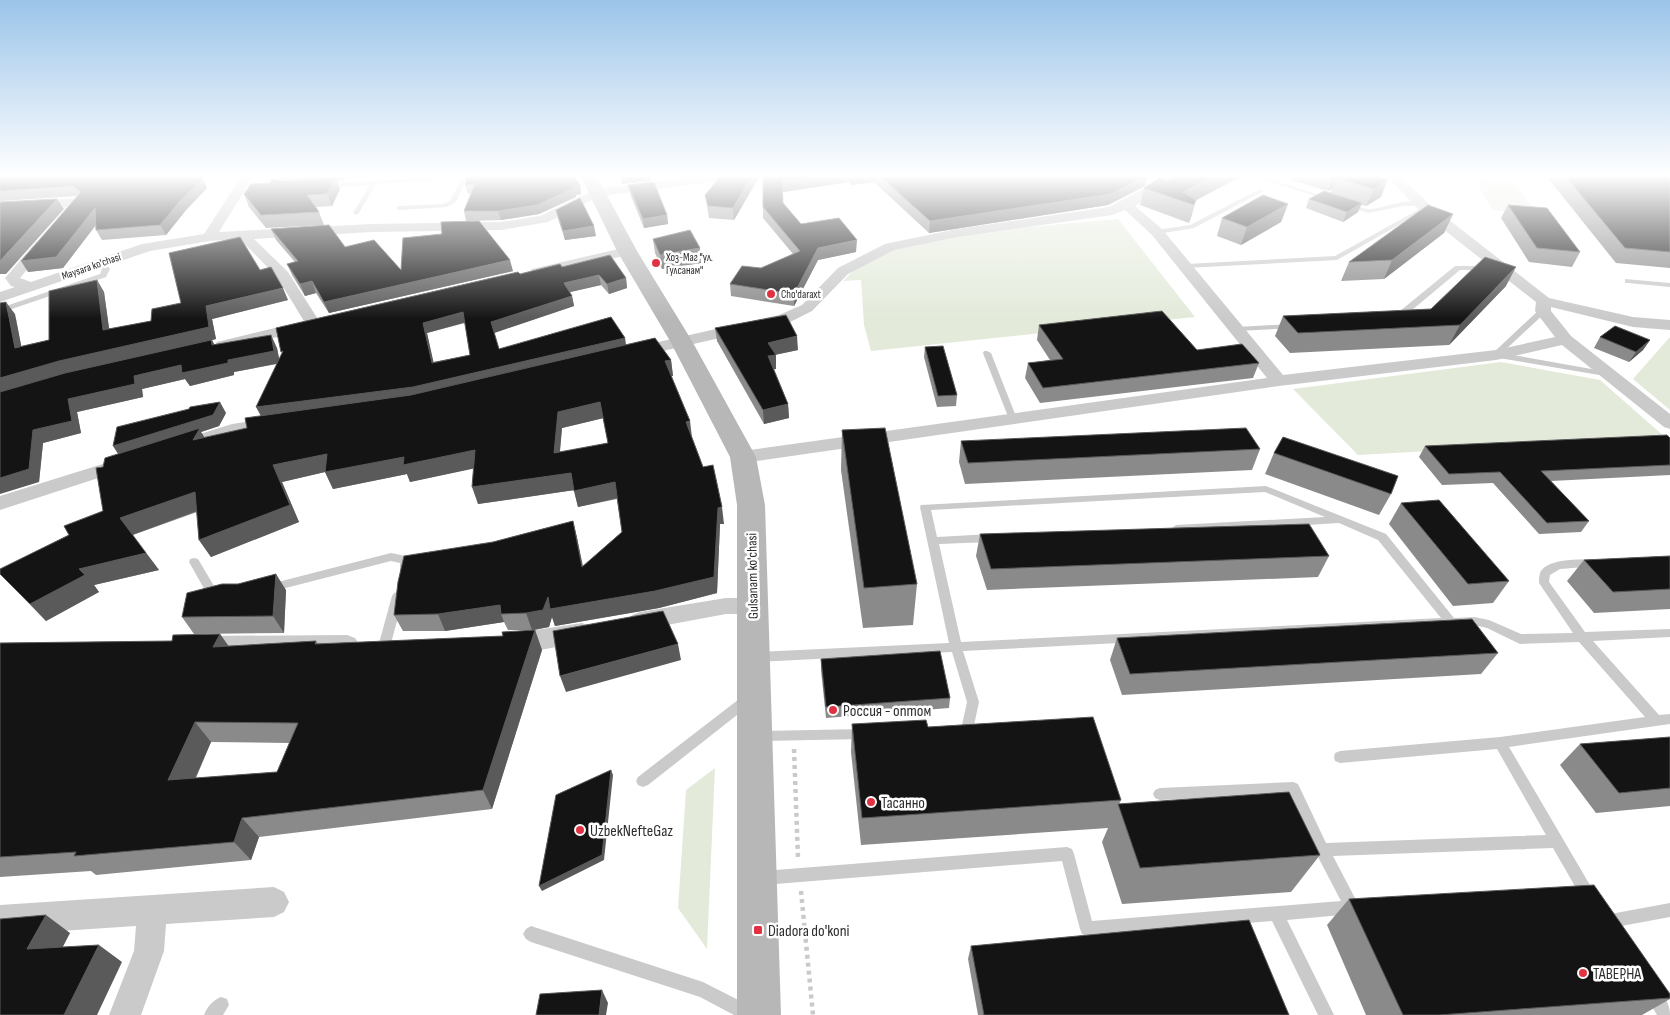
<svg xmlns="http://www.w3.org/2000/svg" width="1670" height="1015" font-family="'Sofia Sans Condensed',sans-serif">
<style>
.green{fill:#e3eada}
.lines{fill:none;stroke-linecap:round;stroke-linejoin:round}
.path{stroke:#cacaca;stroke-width:4.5;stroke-dasharray:4 4;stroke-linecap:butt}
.lane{fill:#cacaca;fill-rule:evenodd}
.street{fill:#cacaca;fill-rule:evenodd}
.secondary{fill:#b7b7b7;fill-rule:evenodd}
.wall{fill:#8a8a8a;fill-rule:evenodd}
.shaded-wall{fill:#5a5a5a}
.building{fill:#141414;stroke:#5a5a5a;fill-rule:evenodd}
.poi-dot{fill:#e13244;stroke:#fff;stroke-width:2}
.labels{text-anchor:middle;stroke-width:5;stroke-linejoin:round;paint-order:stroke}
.far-poi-label{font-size:11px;fill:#2d2d2d;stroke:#fff;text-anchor:start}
.far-street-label{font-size:11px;fill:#2d2d2d;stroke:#fff}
.street-label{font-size:14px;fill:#2d2d2d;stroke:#fff}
.near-poi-label{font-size:16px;fill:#2d2d2d;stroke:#fff;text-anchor:start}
</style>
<rect width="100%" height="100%" fill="#fff"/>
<g class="green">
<polygon points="1473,178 1514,182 1537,214 1493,210"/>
<polygon points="1118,219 1195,317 871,351 864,325 861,280 843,281 858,266 895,249 987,231"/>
<polygon points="1669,338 1670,338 1670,410 1633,379"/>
<polygon points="1501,362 1600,380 1666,438 1358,455 1293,389"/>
<polygon points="715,768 707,949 678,908 686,790"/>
</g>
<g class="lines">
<g class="path">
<polyline points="794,749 798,858"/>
<polyline points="801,891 813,1015"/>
</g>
<g class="lane">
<polygon points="433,177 456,177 453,179 376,184 359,213 356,215 353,213 370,185 326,188 323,186 326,184"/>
<polygon points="462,177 468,177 456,202 447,207 399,210 396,208 399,206 444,204 450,201"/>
<polygon points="1255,177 1263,177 1333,199 1328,200"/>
<polygon points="1260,189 1263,191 1262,192 1194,228 1157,234 1154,232 1157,230 1190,225"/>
<path d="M1346 202C1353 204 1362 209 1369 209 1385 209 1410 195 1424 204L1421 206H1403L1368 213 1344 205V203Z"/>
<polygon points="1425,206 1427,207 1427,209 1337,260 1186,268 1182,266 1186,264 1335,256"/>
<polygon points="98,261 104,261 110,269 106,277 0,313 0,308 100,274 102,269 97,263"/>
<polygon points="1455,266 1487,266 1491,268 1487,270 1460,270 1400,320 1394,320 1394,316"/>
<polygon points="1625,279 1670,283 1670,287 1628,283 1625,283"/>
<polygon points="1540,309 1546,309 1547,311 1502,353 1608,372 1611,373 1611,377 1493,357 1493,353"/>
<polygon points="1291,324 1295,326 1294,328 1237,331 1233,329 1237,327"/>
<polygon points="984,351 987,351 991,353 1017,419 1016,421 1013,422 1009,419 983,353"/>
<path d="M1266 486 1386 534 1454 618 1474 617 1489 620 1521 634 1573 633 1539 583C1539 580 1539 574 1541 571 1550 558 1579 560 1594 559L1598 560 1599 563 1598 566 1560 569 1550 575 1549 582 1585 632 1670 629V637L1593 641 1659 715 1670 714V724L1509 747 1594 892 1596 897 1594 902 1589 904 1584 902 1553 848 1333 856 1357 902 1359 907 1357 912 1352 914 1287 920 1334 1015H1318L1272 921 1087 936 1082 934 1080 929 1062 861 763 885 758 883 756 878 758 873 763 871 1067 847 1072 849 1074 854 1092 921 1341 901 1317 855 1289 794 1160 800 1155 798 1153 794 1155 790 1160 788 1293 782 1298 784 1326 843 1546 835 1497 749 1340 763 1335 761 1334 757 1335 753 1340 751 1500 737 1645 717 1579 642 1520 644 1487 628 1474 625 963 651 979 702 973 730 971 734 967 735 955 734 953 730 955 726 962 725 967 702 952 652 758 662 754 660 752 657 754 654 758 652 949 643 920 507 921 505ZM1265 492 1325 517 1176 525 1171 529 1176 533 1339 523 1378 540 1441 618 961 642 939 544 991 542 996 538 991 534 937 537 931 510Z"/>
<polygon points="391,553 410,557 411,560 409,573 401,573 400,570 400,563 391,561 270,592 266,591 265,588 266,585 270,584"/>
<polygon points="194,558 198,559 214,586 223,591 225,594 223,597 219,598 206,592 189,562 190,559"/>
<polygon points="398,592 402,593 404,596 391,643 389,646 385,648 381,646 379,643 392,596 394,593"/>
<polygon points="747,695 751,696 753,700 751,704 648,785 643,787 638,785 636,781 638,777 743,696"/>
<polygon points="864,729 868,730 870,734 868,738 864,739 759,741 755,740 753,736 755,732 759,731"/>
<polygon points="1670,903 1670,917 1605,929 1600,927 1598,922 1600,917 1605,915"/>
<polygon points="531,926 703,982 756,1009 758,1015 734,1015 700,997 531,942 526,939 523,934 526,929"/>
<path d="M1652 985C1662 989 1670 1004 1670 1015H1657L1644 993 1646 987Z"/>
<path d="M221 997 227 999 229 1005 223 1015H204C207 1007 213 1000 221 997Z"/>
</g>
<g class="street">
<polygon points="241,177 253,177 219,232 371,224 501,222 540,216 597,189 695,177 726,177 720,181 600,196 548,222 501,230 371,232 254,239 288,272 321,324 319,327 223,350 217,348 215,345 217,342 304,321 277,277 240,239 209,241 150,251 0,302 0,292 15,287 11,286 5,278 36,242 46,242 48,245 20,278 31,282 142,244 204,234"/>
<polygon points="1166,177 1180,177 1135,206 1162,229 1283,375 1496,350 1555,337 1535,311 1536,302 1420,211 1388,177 1401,177 1430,205 1549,298 1633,317 1670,320 1670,330 1633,327 1551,307 1551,311 1571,336 1670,414 1670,429 1664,427 1562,345 1496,360 1279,386 743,463 736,461 734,457 736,453 743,451 1267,378 1152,235 1125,210 1112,215 957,237 894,250 848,274 812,311 790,322 636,357 628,352 636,347 779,315 802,305 838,268 885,244 957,229 1109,207"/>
<polygon points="79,198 85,202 72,219 67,220 60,216 68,207 0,211 0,203"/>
<polygon points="627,247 634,251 632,254 537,276 530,272 532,269"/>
<polygon points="274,418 280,420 283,424 280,428 234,435 188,450 181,448 179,444 181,440 232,424"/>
<polygon points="122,458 129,460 131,464 129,468 0,510 0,496"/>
<polygon points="726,598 752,598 760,600 763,606 760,612 752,614 726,614 640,630 632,627 629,621 632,615 640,612"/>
<path d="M582 623 590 626 593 632 590 638C565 646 528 656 503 647L499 641 503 635Z"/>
<polygon points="347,635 355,638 359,644 355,650 347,653 201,654 193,652 189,645 193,638 201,636"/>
<polygon points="274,887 284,892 289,902 284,912 274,917 166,924 164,951 141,1015 109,1015 134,951 136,926 0,935 0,905"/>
</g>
<polygon class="secondary" points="581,177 597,177 637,251 692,341 756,457 765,505 781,1015 737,1015 737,505 730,457 670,341 617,251"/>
</g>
<g class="wall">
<polygon points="0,177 207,188 186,210 166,235 102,240 96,230 96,225 63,268 28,272 77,196 0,201"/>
<polygon points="278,177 346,177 343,181 337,182 340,189 332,206 316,207 319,212 324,225 266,228 249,207 244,194 280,180"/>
<polygon points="467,177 580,185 581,194 576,195 576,197 539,214 501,220 466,221 464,211 471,193 468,194 465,185"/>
<polygon points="759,177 734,220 709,218 705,195"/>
<polygon points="763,177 1147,177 1145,186 1108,205 929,233 874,182 851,185 849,182 783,192 783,203 801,224 856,252 818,260 794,306 731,296 730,284 761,268 793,254 763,218"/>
<polygon points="1292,177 1380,177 1381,197 1366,206 1361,205 1358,212 1343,222 1306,208 1309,199 1330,193 1332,189 1328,191 1291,180"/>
<polygon points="1547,177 1670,177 1670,268 1616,263"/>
<polygon points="628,185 667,215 668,224 644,228 630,194"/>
<polygon points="1144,188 1196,200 1191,218 1189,223 1140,205"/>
<polygon points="1288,204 1281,222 1241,245 1217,236 1222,218"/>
<polygon points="1508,205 1580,252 1572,267 1529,262 1501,218"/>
<polygon points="556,210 596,236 565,240 558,219"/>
<polygon points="1453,214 1444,233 1384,279 1341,281 1349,262"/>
<polygon points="271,229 345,247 401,270 513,271 329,313 316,293 305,296 292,275 287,264 295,262 276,240"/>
<polygon points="653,239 701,263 662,269 655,253"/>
<path d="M562 267 626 278 627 288 609 294 601 285 570 292 572 296 574 306 494 333 499 349 625 338 626 345 671 360 673 376H671L692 437 724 524H720L717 593 659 608 555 626 552 617 549 627 535 630 542 650 492 809 259 837 251 860 96 875 91 871 0 877V643L172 641 220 634 228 646 316 641 318 644 503 636 526 630H508L504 622 445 631H403L394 615 493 542 573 521 577 538 583 566 622 532 617 499 578 507 574 490 478 504 474 468 410 482 407 474 333 489 325 472 282 482 299 522 211 557 199 540 197 512 133 535 159 570 94 585 99 592 46 621 0 574 69 535 103 511V467L118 454 226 413 219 426 201 432 205 438 247 428 261 416 277 364 234 372V375L190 386 185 379 142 389 143 397 77 412 81 433 43 443 39 482 15 314 21 346 49 340 97 280 104 292 109 329 151 321 181 303 260 270 288 300 212 319 216 339 212 340 214 344 277 348 279 359 520 274ZM465 323 470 355 433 362 427 333ZM603 418 608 443 560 452 562 428ZM211 742 289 743 277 772 196 778Z"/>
<polygon points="1506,286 1449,345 1290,353 1275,336 1283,316 1431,309"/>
<polygon points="1039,325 1197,350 1259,363 1253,378 1040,403 1025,378 1028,363 1050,360 1037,340"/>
<polygon points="715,328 798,350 775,355 776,369 774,369 788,404 789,418 764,424 717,341"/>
<polygon points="1600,337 1650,340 1643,350 1629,362 1594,348"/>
<polygon points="925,347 957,395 956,406 937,407 924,357"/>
<polygon points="842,430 917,584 913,625 863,628 841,470"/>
<polygon points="1670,438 1670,475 1551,481 1589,521 1581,532 1539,534 1493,483 1442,485 1419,457 1425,446"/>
<polygon points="961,441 1260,449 1252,470 965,484 959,462"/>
<polygon points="1274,453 1391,494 1379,515 1265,474"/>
<polygon points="1401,503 1509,581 1493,603 1453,606 1389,524"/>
<polygon points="980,534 1329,556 1318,577 987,590 976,556"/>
<polygon points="1670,556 1670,609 1594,613 1567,581 1584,560"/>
<polygon points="286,590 284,633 194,634 182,617"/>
<polygon points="1117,638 1498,653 1481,674 1122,695 1110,660"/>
<polygon points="821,659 950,698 949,708 826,718 821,670"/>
<polygon points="852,724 928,727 1121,800 1119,804 1320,855 1291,892 1122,904 1102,842 1108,828 861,845 851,752"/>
<polygon points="1670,737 1670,806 1596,813 1560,765 1580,744"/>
<polygon points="1349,899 1670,994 1670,999 1642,1015 1366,1015 1327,925"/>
<polygon points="971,946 1289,1015 978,1015 968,959"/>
</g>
<g class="shaded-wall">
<polygon points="335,177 340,189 332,206 327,194"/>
<polygon points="342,177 346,177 343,181"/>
<polygon points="621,177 650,177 651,181 622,184"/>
<polygon points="751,177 759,177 734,220 733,208"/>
<polygon points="810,177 849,177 849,182 783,192 782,180"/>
<polygon points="851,177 874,177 874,182 851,185"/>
<polygon points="1144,177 1147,177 1145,186 1108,205 929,233 930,221"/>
<polygon points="1212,177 1240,177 1189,204 1183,192"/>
<polygon points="1333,177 1353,177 1336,178 1332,189 1328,191"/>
<polygon points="203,179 207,188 186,210 166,235 160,225 181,200"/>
<polygon points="1388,179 1381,197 1366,206 1374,189"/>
<polygon points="580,185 581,194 576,195 576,197 539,214 501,220 498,211 573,186"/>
<polygon points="57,199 64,209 6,274 0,274 0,261"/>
<polygon points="1362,203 1358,212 1343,222 1347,212"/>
<polygon points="1288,204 1281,222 1241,245 1247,227"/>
<polygon points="95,208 101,218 63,268 28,272 21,261"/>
<polygon points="1453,214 1444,233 1384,279 1392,260"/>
<polygon points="667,215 668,224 644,228 643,219"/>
<polygon points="594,226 596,236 565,240 563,231"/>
<polygon points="857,240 856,252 818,260 794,306 794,294 818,248"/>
<polygon points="700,248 701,263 662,269 660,255"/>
<polygon points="510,260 513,271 329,313 324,302"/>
<polygon points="1516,267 1506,286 1449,345 1460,325"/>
<polygon points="599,275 601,285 566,293 564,283"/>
<polygon points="626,278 627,288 609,294 607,284"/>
<polygon points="97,280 104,292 111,342 103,330"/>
<polygon points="312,281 316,293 305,296 300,284"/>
<polygon points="283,288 288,300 212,319 216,339 212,340 218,352 0,393 0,378 206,306"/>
<polygon points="572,296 574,306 494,333 491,322"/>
<polygon points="6,302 15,314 24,360 15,348"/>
<polygon points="463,312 466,322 427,333 436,373 432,363 423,323"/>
<polygon points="271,335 277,348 280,363 234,372 234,375 190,386 185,379 142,389 143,397 77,412 81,433 43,443 39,482 0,494 0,478 33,430 68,399 134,376 181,365 228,360"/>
<polygon points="797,336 798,350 769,356 776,355 776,369 769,370 768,343"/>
<polygon points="625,338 626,348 417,397 262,418 256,407"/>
<polygon points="1650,340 1643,350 1629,362 1636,352"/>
<polygon points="671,360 673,376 668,377 665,361"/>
<polygon points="220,402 226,413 219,426 201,432 209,445 120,457 113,446"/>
<polygon points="600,402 604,418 562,428 558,470 554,453 558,412"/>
<polygon points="788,404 789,418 764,424 763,410"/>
<polygon points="690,421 692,438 686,422"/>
<polygon points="475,450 481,467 410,482 407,474 333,489 325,472 282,482 299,522 211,557 199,540 273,465 327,454 404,457"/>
<polygon points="571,473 575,490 478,504 472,487"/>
<polygon points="615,482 618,498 578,507 574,491"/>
<polygon points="195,492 205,508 132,535 120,518"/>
<polygon points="722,507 724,524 720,524 717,593 659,608 555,626 552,617 549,627 532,630 526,613 548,597 718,508"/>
<polygon points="573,521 577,538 586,584 582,567"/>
<polygon points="146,553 159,570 94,585 99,592 46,621 30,604 79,569"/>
<polygon points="276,574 286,590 284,633 273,616"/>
<polygon points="500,605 501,614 504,622 445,631 438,614"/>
<polygon points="535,630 542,650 492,809 483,790"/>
<polygon points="220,634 235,655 213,647"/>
<polygon points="678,644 681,660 566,692 560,676"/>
<polygon points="195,722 211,742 186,799 168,780"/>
<polygon points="611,770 613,775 604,860 542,891 539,886"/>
<polygon points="242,818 259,837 251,860 234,842"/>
<polygon points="46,915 70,933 53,966 27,949"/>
<polygon points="99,945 122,962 97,1015 64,1015"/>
<polygon points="602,990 608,1003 606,1015 599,1015"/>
</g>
<g class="building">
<polygon points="0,177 201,177 203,179 181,200 160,225 96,230 95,208 56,257 21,261 81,192 73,186 0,191"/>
<polygon points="335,177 327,194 307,195 319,212 261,215 244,194 251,184 270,183 272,179 284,181"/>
<polygon points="467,177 574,177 580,185 573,186 574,188 537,205 498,211 464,211 475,184 465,185"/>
<polygon points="720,177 751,177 733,208 708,206 705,195"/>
<polygon points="763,177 810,177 782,180 783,203 801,224 839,218 857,240 818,248 794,294 730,284 742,266 761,268 800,251 763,207"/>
<polygon points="881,177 1144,177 1111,194 930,221"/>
<polygon points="1161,177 1167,181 1175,177 1212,177 1183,192 1196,200 1194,205 1144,188"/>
<polygon points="1338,177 1380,177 1388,179 1374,189 1336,178"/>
<polygon points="1566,177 1670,177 1670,252 1625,248"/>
<polygon points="654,182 667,215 643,219 628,185"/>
<polygon points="1324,191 1362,203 1347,212 1309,199"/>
<polygon points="1263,195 1288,204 1247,227 1222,218"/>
<polygon points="580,198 594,226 563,231 556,210"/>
<polygon points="57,199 0,261 0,202"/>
<polygon points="1428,205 1453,214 1392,260 1349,262"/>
<polygon points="1508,205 1547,208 1580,252 1537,248"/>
<polygon points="479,221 510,260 324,302 312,281 300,284 287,264 298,261 271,229 329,225 345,247 374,240 401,270 403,238 442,234 441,222"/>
<polygon points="690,230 700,248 660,255 653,239"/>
<polygon points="240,237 260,270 271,267 283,288 206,306 209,327 59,361 0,378 0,303 6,302 15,348 49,340 49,291 97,280 103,330 151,321 152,309 181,303 169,253"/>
<path d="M610 255 626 278 607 284 599 275 564 283 572 296 491 322 499 349 611 317 625 338 413 387 256 407 283 351 281 352 276 328 518 272 520 274 560 264 562 267ZM463 312 470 355 432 363 423 323Z"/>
<polygon points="1485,257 1516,267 1460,325 1298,333 1283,316 1431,309"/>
<polygon points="1162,311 1197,350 1242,344 1259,363 1043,388 1028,363 1063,359 1039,325"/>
<polygon points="786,315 797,336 768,343 776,355 768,356 788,404 763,410 715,328"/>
<polygon points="1615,326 1650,340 1636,352 1600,337"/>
<polygon points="271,335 274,351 228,360 228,363 182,373 181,365 134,376 135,384 68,399 72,421 33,430 29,469 0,478 0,392 65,373 211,340 212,345"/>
<path d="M655 338 671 360 665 361 690 421 686 422 703 467 713 465 722 507 718 508 714 577 655 591 550 609 548 597 543 610 526 613 501 614 500 605 438 614 394 615 398 582 404 556 493 542 573 521 582 567 622 532 615 482 574 491 571 473 472 487 475 450 403 465 404 457 325 472 327 454 273 465 290 505 199 540 195 492 120 518 146 553 79 569 85 575 30 604 0 574V569L69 535 64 526 103 511 96 468 103 467 105 458 200 428 193 440 247 428 245 418 411 395ZM600 402 608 443 554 453 558 412Z"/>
<polygon points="943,346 957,395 938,396 925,347"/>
<polygon points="220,402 213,415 113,446 117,427 189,409 190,407"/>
<polygon points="885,428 917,584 864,588 842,430"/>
<polygon points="1246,428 1260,449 968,463 961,441"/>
<polygon points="1667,435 1670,438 1670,465 1541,471 1589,521 1547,523 1500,472 1449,474 1425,446"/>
<polygon points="1283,437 1398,476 1391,494 1274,453"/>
<polygon points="1439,500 1509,581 1468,584 1401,503"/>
<polygon points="1309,524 1329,556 991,569 980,534"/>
<polygon points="1670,556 1670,589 1613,592 1584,560"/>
<polygon points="276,574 273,616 182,617 187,593 222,584 238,584"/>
<polygon points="663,611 678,644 560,676 553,631"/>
<polygon points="1472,619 1498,653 1130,674 1117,638"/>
<path d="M535 630 483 790 242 818 234 842 74 856 76 852 0 857V643L172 641 173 635 220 634 213 647 316 641 315 644 503 636 502 632ZM195 722 298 723 277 772 168 780Z"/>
<polygon points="940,651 950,698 826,707 821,659"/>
<polygon points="1093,717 1121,800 862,818 852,724 926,720 928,727"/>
<polygon points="1670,737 1670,788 1619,793 1580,744"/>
<polygon points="611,770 602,855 539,886 556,795"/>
<polygon points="1289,792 1320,855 1140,868 1118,804"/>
<polygon points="1594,885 1670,994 1670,998 1439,1015 1403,1015 1349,899"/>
<polygon points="46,915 27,949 99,945 64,1015 0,1015 0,919"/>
<polygon points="1249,920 1289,1015 984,1015 971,946"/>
<polygon points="602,990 599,1015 536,1015 540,994"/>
</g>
<linearGradient id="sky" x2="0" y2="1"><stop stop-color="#9bc4e9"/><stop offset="0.55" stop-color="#fff"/><stop offset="1" stop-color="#fff" stop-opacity="0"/></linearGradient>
<rect width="1670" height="319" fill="url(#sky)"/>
<g class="poi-dot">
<circle cx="656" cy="263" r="5"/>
<circle cx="771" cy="294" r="5"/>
<circle cx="833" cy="710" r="5"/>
<circle cx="871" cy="802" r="5"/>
<circle cx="580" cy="830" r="5"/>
<rect x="753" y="925" width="10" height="10" rx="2.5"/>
<circle cx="1583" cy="973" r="5"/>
</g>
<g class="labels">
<g class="far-poi-label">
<text x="666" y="261">Хоз-Маг "ул.<tspan x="666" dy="13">Гулсанам"</tspan></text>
<text x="781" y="298">Cho'daraxt</text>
</g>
<g class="far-street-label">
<text transform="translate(91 266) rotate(-19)" y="4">Maysara ko'chasi</text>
</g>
<g class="street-label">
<text transform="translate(752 576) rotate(-91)" y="5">Gulsanam ko'chasi</text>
</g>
<g class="near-poi-label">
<text x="843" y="716">Россия - оптом</text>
<text x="881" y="808">Тасанно</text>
<text x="590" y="836">UzbekNefteGaz</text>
<text x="768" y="936">Diadora do'koni</text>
<text x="1593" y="979">ТАВЕРНА</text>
</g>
</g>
</svg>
